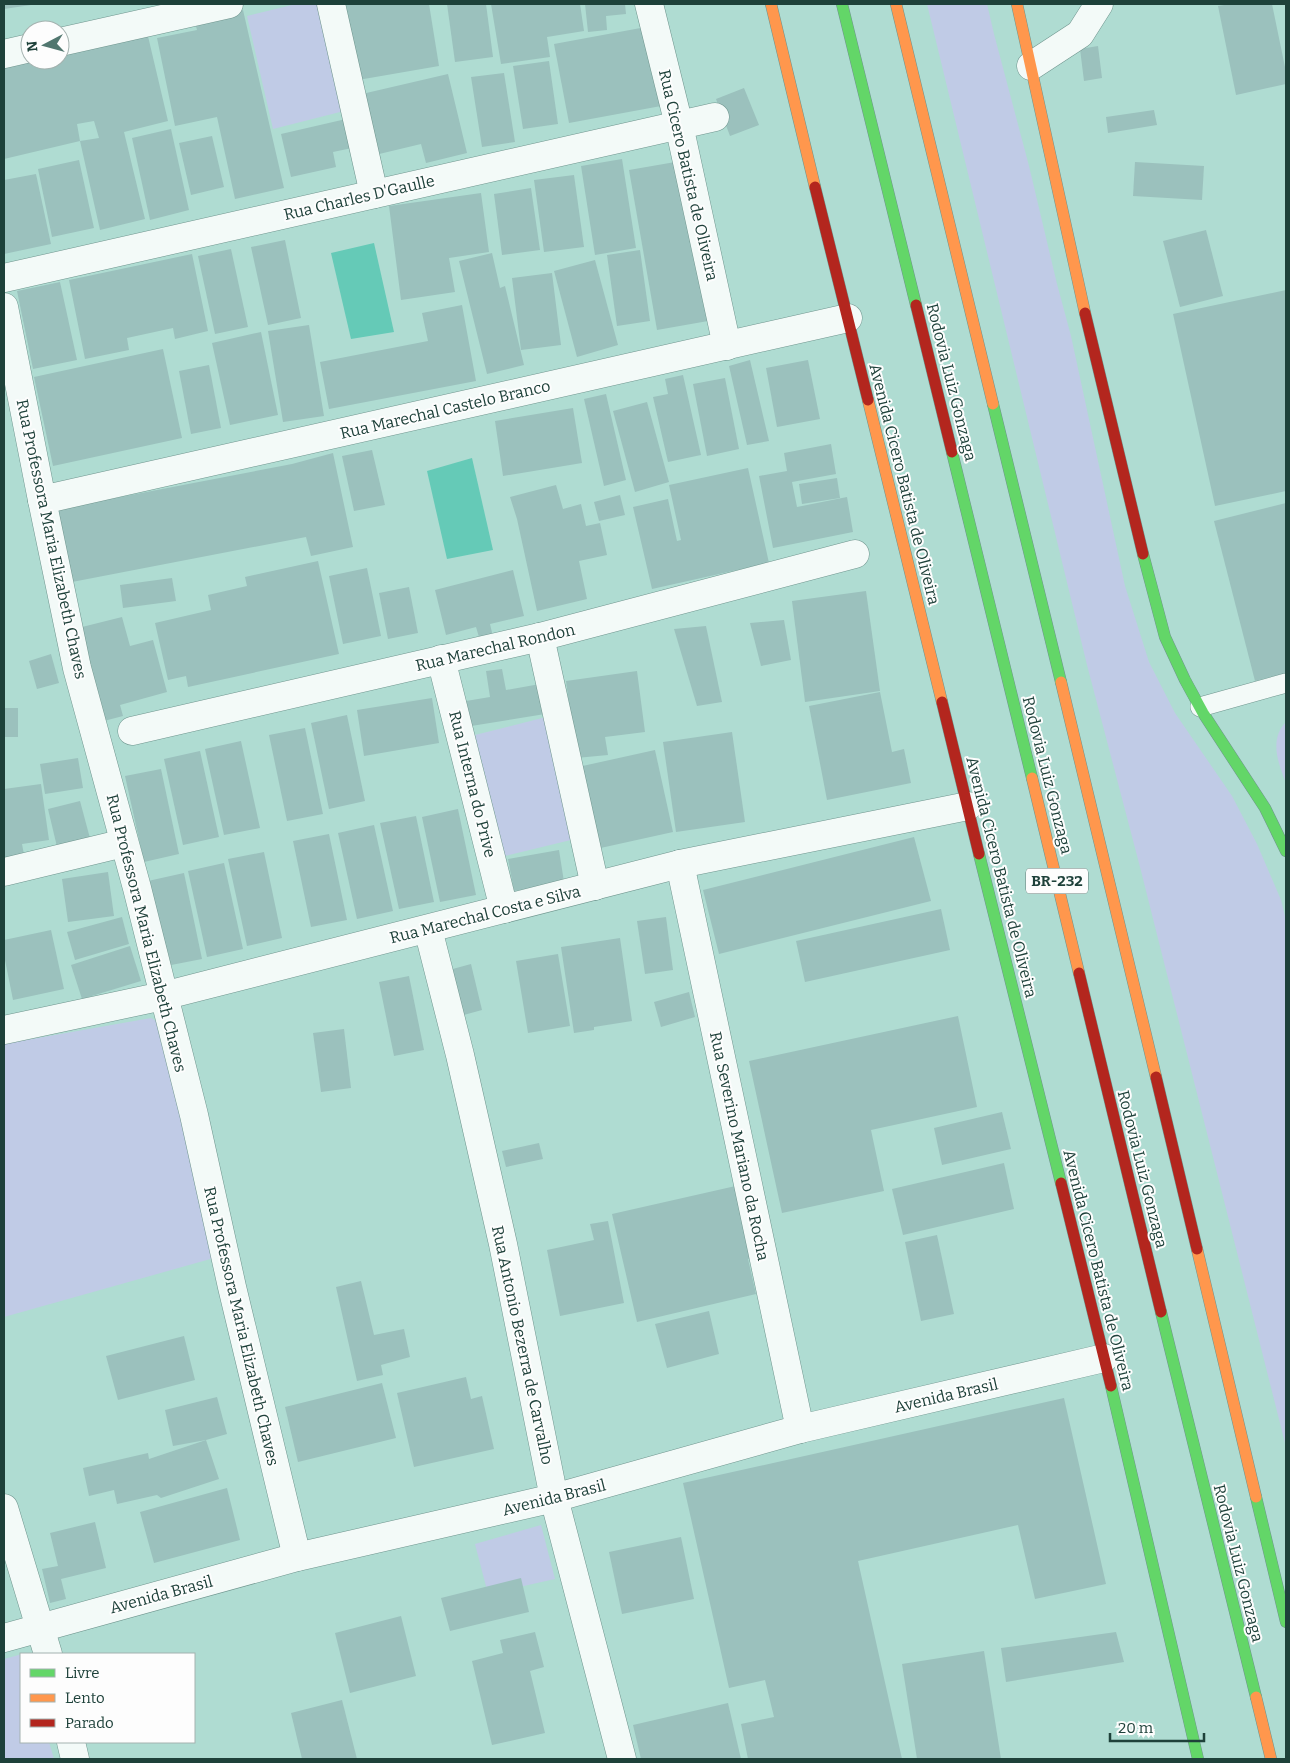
<svg xmlns="http://www.w3.org/2000/svg" width="1290" height="1763" font-family="Bitter,serif">
<style>
.green{fill:#c0cbe6}
.water{fill:#65cab7}
.building{fill:#9bc1bd}
.lines{fill:none;stroke-linecap:round;stroke-linejoin:round}
.lane-casing{stroke:#6f958e;stroke-width:20}
.street-casing{stroke:#6f958e;stroke-width:29}
.fast-casing{stroke:#6f958e;stroke-width:12}
.slow-casing{stroke:#6f958e;stroke-width:12}
.jam-casing{stroke:#6f958e;stroke-width:12}
.lane{stroke:#f3faf8;stroke-width:19}
.street{stroke:#f3faf8;stroke-width:28}
.fast{stroke:#63d668;stroke-width:11}
.slow{stroke:#ff974d;stroke-width:11}
.jam{stroke:#b3261e;stroke-width:11}
.labels{text-anchor:middle;stroke-width:4;stroke-linejoin:round;paint-order:stroke}
.shield{fill:#fdfdfd;stroke:#617974;stroke-width:1}
.shield-label{font-size:15px;font-weight:bold;fill:#1e413a}
.street-label{font-size:16px;fill:#1e413a;stroke:#fdfdfd}
</style>
<rect width="100%" height="100%" fill="#afdcd2"/>
<g class="green">
<polygon points="296,4 319,4 344,111 273,129 247,16"/>
<polygon points="927,4 987,4 994,34 1029,166 1057,284 1071,336 1125,586 1149,662 1175,713 1232,796 1257,844 1281,900 1286,920 1286,1447 1140,867 1087,665"/>
<polygon points="546,717 575,839 505,856 475,735"/>
<path d="M1286 722V783C1278 763 1269 739 1286 722Z"/>
<polygon points="151,1018 163,1025 214,1258 4,1317 4,1044"/>
<polygon points="541,1525 555,1579 488,1594 475,1544"/>
<polygon points="26,1653 27,1654 21,1654 21,1742 49,1742 54,1759 4,1759 4,1659"/>
</g>
<g class="water">
<polygon points="374,243 394,332 351,339 331,253"/>
<polygon points="472,458 493,550 447,559 427,471"/>
</g>
<g class="building">
<polygon points="4,4 31,4 31,5 4,9"/>
<polygon points="355,4 429,4 439,66 358,80 346,5"/>
<polygon points="447,4 486,4 493,57 455,62"/>
<polygon points="491,4 580,4 584,31 547,37 550,57 501,64"/>
<polygon points="585,4 625,4 626,14 606,16 607,30 588,32"/>
<polygon points="1230,4 1272,4 1286,72 1286,84 1236,95 1218,6"/>
<polygon points="243,10 284,188 235,199 217,117 175,126 157,38 197,30 195,22"/>
<polygon points="646,27 661,106 569,123 554,44"/>
<polygon points="147,32 168,121 124,132 145,219 100,230 80,141 99,138 94,121 77,124 80,141 4,159 4,65 30,60 60,60 60,53"/>
<polygon points="1098,46 1102,78 1084,81 1080,49"/>
<polygon points="549,61 558,124 523,129 513,66"/>
<polygon points="504,73 515,142 482,147 471,77"/>
<polygon points="448,74 467,153 426,163 421,144 375,155 362,94"/>
<polygon points="744,88 759,125 730,136 716,99"/>
<polygon points="1154,110 1157,125 1108,133 1106,117"/>
<polygon points="346,119 352,148 333,152 336,167 291,177 281,134"/>
<polygon points="171,129 189,210 150,220 132,138"/>
<polygon points="212,136 224,187 191,195 179,143"/>
<polygon points="622,159 636,248 595,255 581,166"/>
<polygon points="79,160 94,228 52,237 38,169"/>
<polygon points="681,161 708,321 657,330 629,170"/>
<polygon points="1135,162 1204,166 1202,200 1133,196"/>
<polygon points="36,174 51,244 4,254 4,180"/>
<polygon points="574,175 584,247 544,252 534,180"/>
<polygon points="531,188 540,250 502,255 494,194"/>
<polygon points="481,193 489,252 449,258 455,292 401,300 389,206"/>
<polygon points="1206,230 1223,296 1180,307 1163,241"/>
<polygon points="285,240 301,318 268,325 251,247"/>
<polygon points="231,249 248,327 215,334 198,256"/>
<polygon points="640,250 650,321 617,326 607,255"/>
<polygon points="492,253 500,288 505,286 524,365 487,374 459,261"/>
<polygon points="192,254 208,331 175,339 173,328 127,338 129,350 85,359 69,280"/>
<polygon points="595,260 618,345 577,357 554,271"/>
<polygon points="552,273 561,345 521,350 512,278"/>
<polygon points="60,282 77,360 33,369 17,291"/>
<polygon points="1286,290 1286,491 1215,506 1173,314"/>
<polygon points="462,305 476,381 329,409 320,362 428,341 422,313"/>
<polygon points="309,325 324,416 283,422 268,331"/>
<polygon points="261,332 278,415 230,425 212,343"/>
<polygon points="163,349 182,438 53,466 34,377"/>
<polygon points="750,360 769,441 747,445 729,366"/>
<polygon points="808,360 820,419 777,427 766,368"/>
<polygon points="209,365 221,428 191,434 179,371"/>
<polygon points="683,375 701,455 668,462 653,397 668,394 665,379"/>
<polygon points="725,378 739,449 707,456 693,384"/>
<polygon points="606,394 626,480 604,486 584,399"/>
<polygon points="647,402 669,482 635,492 613,411"/>
<polygon points="573,408 582,463 503,476 495,421"/>
<polygon points="831,444 836,474 792,482 797,507 847,497 853,532 773,548 759,476 787,471 784,453"/>
<polygon points="372,450 385,505 354,511 342,456"/>
<polygon points="333,453 353,547 311,556 306,537 72,582 58,509 292,464"/>
<polygon points="748,468 769,563 652,589 633,507 668,499 677,541 681,540 669,485"/>
<polygon points="837,478 840,498 802,504 799,484"/>
<polygon points="556,485 563,509 581,504 586,526 600,523 607,555 579,561 587,599 537,611 517,519 510,497"/>
<polygon points="620,495 625,515 599,521 594,502"/>
<polygon points="1286,503 1286,673 1255,681 1214,521"/>
<polygon points="318,561 339,654 188,687 186,676 168,680 155,623 211,610 208,595 247,586 245,577"/>
<polygon points="367,568 381,636 343,644 329,576"/>
<polygon points="513,570 524,616 490,624 494,641 481,644 476,627 446,635 435,590"/>
<polygon points="172,578 176,601 123,608 120,585"/>
<polygon points="409,587 418,633 388,639 379,593"/>
<polygon points="866,591 880,691 805,702 792,601"/>
<polygon points="122,617 130,646 153,640 167,692 120,705 123,716 100,722 74,629"/>
<polygon points="784,620 791,660 761,666 750,623"/>
<polygon points="706,626 722,702 697,706 674,629"/>
<polygon points="51,654 59,683 37,689 29,661"/>
<polygon points="502,669 506,690 540,684 545,714 465,727 460,702 490,697 486,671"/>
<polygon points="637,671 645,732 605,737 608,755 576,758 566,681"/>
<polygon points="880,692 892,752 904,749 911,783 827,800 809,706"/>
<polygon points="432,698 439,743 364,756 357,710"/>
<rect x="4" y="708" width="14" height="29"/>
<polygon points="347,715 365,801 329,809 311,723"/>
<polygon points="305,728 323,814 287,821 269,735"/>
<polygon points="732,732 745,822 676,832 663,742"/>
<polygon points="241,741 260,828 224,835 205,749"/>
<polygon points="655,750 673,832 596,849 578,767"/>
<polygon points="200,751 219,837 183,845 164,759"/>
<polygon points="78,758 83,788 45,794 40,764"/>
<polygon points="161,769 179,854 144,862 125,776"/>
<polygon points="41,784 49,840 22,844 25,860 4,863 4,789"/>
<polygon points="80,801 91,842 58,851 48,809"/>
<polygon points="458,809 476,895 440,902 422,817"/>
<polygon points="416,816 434,902 399,909 380,823"/>
<polygon points="374,825 393,911 357,919 338,833"/>
<polygon points="329,834 347,920 311,927 293,841"/>
<polygon points="914,837 931,901 719,954 703,890"/>
<polygon points="559,850 564,882 514,891 508,859"/>
<polygon points="264,852 282,938 247,946 228,859"/>
<polygon points="224,863 243,949 207,957 188,871"/>
<polygon points="108,872 114,916 68,922 62,879"/>
<polygon points="184,873 202,959 166,966 148,881"/>
<polygon points="941,909 950,950 805,982 796,941"/>
<polygon points="122,917 129,944 75,960 67,932"/>
<polygon points="666,917 673,970 645,974 637,921"/>
<polygon points="51,930 64,989 13,1000 4,955 4,940"/>
<polygon points="620,938 632,1021 594,1027 594,1030 574,1033 561,947"/>
<polygon points="130,946 141,981 82,999 71,965"/>
<polygon points="558,954 570,1026 528,1033 516,961"/>
<polygon points="471,964 482,1010 460,1016 449,970"/>
<polygon points="409,976 424,1050 394,1056 379,982"/>
<polygon points="689,992 695,1017 661,1027 654,1002"/>
<polygon points="958,1016 977,1107 871,1130 884,1191 782,1213 749,1061"/>
<polygon points="344,1029 351,1088 321,1092 313,1033"/>
<polygon points="1002,1112 1011,1149 942,1165 934,1128"/>
<polygon points="539,1143 543,1159 506,1167 502,1151"/>
<polygon points="1004,1163 1014,1209 903,1235 892,1189"/>
<polygon points="740,1185 757,1257 748,1259 756,1294 637,1322 612,1214"/>
<polygon points="608,1221 624,1303 560,1316 547,1250 594,1240 590,1224"/>
<polygon points="937,1235 954,1314 921,1321 905,1242"/>
<polygon points="361,1281 374,1335 404,1329 410,1357 381,1365 383,1375 357,1381 336,1287"/>
<polygon points="709,1311 719,1354 667,1368 655,1324"/>
<polygon points="184,1336 195,1380 118,1400 106,1356"/>
<polygon points="466,1377 471,1399 482,1396 494,1449 414,1467 397,1393"/>
<polygon points="382,1383 396,1438 298,1462 285,1407"/>
<polygon points="217,1397 227,1434 206,1440 173,1446 165,1410"/>
<polygon points="1064,1398 1106,1584 1035,1599 1018,1525 858,1561 902,1759 748,1759 741,1724 774,1717 765,1680 729,1688 683,1483"/>
<polygon points="206,1440 219,1479 161,1498 157,1495 117,1504 114,1490 89,1496 83,1468 148,1453 149,1459"/>
<polygon points="227,1488 240,1540 154,1563 140,1512"/>
<polygon points="95,1522 106,1568 61,1579 66,1599 50,1603 42,1569 58,1566 50,1533"/>
<polygon points="681,1537 694,1599 622,1614 609,1552"/>
<polygon points="521,1578 529,1612 450,1631 441,1598"/>
<polygon points="401,1616 416,1676 350,1693 335,1633"/>
<polygon points="535,1632 544,1667 530,1671 545,1733 492,1745 472,1661 503,1653 500,1640"/>
<polygon points="1116,1632 1124,1662 1006,1682 1001,1648"/>
<polygon points="984,1651 1001,1759 917,1759 902,1664"/>
<polygon points="342,1700 357,1759 302,1759 291,1713"/>
<polygon points="728,1703 741,1759 641,1759 633,1725"/>
</g>
<g class="lines">
<defs>
<polyline id="lane" points="1200,707 1286,683"/>
<g id="street">
<polyline points="331,4 374,194"/>
<polyline points="649,4 679,125 727,346"/>
<polyline points="60,42 229,4"/>
<polyline points="4,54 30,48"/>
<polyline points="1031,66 1080,34 1099,4"/>
<polyline points="4,278 715,117"/>
<polyline points="4,307 42,500 77,668 137,888 194,1115 232,1287 297,1557"/>
<polyline points="42,500 848,318"/>
<polyline points="540,637 595,886"/>
<polyline points="441,659 504,909"/>
<polyline points="132,731 540,637 855,554"/>
<polyline points="680,864 800,1429"/>
<polyline points="4,872 124,843"/>
<polyline points="428,929 460,1055 503,1244 554,1498 622,1759"/>
<polyline points="4,1030 163,996 680,864 968,806"/>
<polyline points="4,1508 48,1654"/>
<polyline points="4,1638 297,1557 554,1498 800,1429 1104,1358"/>
<polyline points="71,1742 75,1759"/>
</g>
<g id="fast">
<polyline points="842,4 916,305"/>
<polyline points="993,404 1061,682"/>
<polyline points="952,452 1032,778"/>
<polyline points="1143,554 1165,637 1185,680 1203,713 1265,808 1286,851"/>
<polyline points="979,854 1061,1183"/>
<polyline points="1161,1312 1256,1697"/>
<polyline points="1111,1386 1198,1759"/>
<polyline points="1256,1497 1286,1622"/>
</g>
<g id="slow">
<polyline points="771,4 815,187"/>
<polyline points="896,4 993,404"/>
<polyline points="1017,4 1085,313"/>
<polyline points="868,400 942,702"/>
<polyline points="1061,682 1156,1077"/>
<polyline points="1032,778 1079,973"/>
<polyline points="1197,1249 1256,1497"/>
<polyline points="1256,1697 1271,1759"/>
</g>
<g id="jam">
<polyline points="815,187 868,400"/>
<polyline points="916,305 952,452"/>
<polyline points="1085,313 1143,554"/>
<polyline points="942,702 979,854"/>
<polyline points="1079,973 1161,1312"/>
<polyline points="1156,1077 1197,1249"/>
<polyline points="1061,1183 1111,1386"/>
</g>
</defs>
<use href="#lane" class="lane-casing"/>
<use href="#street" class="street-casing"/>
<use href="#fast" class="fast-casing"/>
<use href="#slow" class="slow-casing"/>
<use href="#jam" class="jam-casing"/>
<use href="#lane" class="lane"/>
<use href="#street" class="street"/>
<use href="#fast" class="fast"/>
<use href="#slow" class="slow"/>
<use href="#jam" class="jam"/>
</g>
<g class="labels">
<rect class="shield" x="1026" y="868.5" width="62" height="25" rx="4"/>
<g class="shield-label">
<text x="1057" y="886">BR-232</text>
</g>
<g class="street-label">
<text transform="translate(689 175) rotate(77)" y="6">Rua Cicero Batista de Oliveira</text>
<text transform="translate(359 197) rotate(-13)" y="6">Rua Charles D'Gaulle</text>
<text transform="translate(952 382) rotate(76)" y="6">Rodovia Luiz Gonzaga</text>
<text transform="translate(445 409) rotate(-13)" y="6">Rua Marechal Castelo Branco</text>
<text transform="translate(905 484) rotate(76)" y="6">Avenida Cicero Batista de Oliveira</text>
<text transform="translate(52 539) rotate(78)" y="6">Rua Professora Maria Elizabeth Chaves</text>
<text transform="translate(495 647) rotate(-13)" y="6">Rua Marechal Rondon</text>
<text transform="translate(1048 775) rotate(76)" y="6">Rodovia Luiz Gonzaga</text>
<text transform="translate(473 784) rotate(76)" y="6">Rua Interna do Prive</text>
<text transform="translate(1002 877) rotate(76)" y="6">Avenida Cicero Batista de Oliveira</text>
<text transform="translate(485 914) rotate(-14)" y="6">Rua Marechal Costa e Silva</text>
<text transform="translate(147 933) rotate(76)" y="6">Rua Professora Maria Elizabeth Chaves</text>
<text transform="translate(740 1146) rotate(78)" y="6">Rua Severino Mariano da Rocha</text>
<text transform="translate(1143 1169) rotate(76)" y="6">Rodovia Luiz Gonzaga</text>
<text transform="translate(1099 1270) rotate(76)" y="6">Avenida Cicero Batista de Oliveira</text>
<text transform="translate(242 1326) rotate(77)" y="6">Rua Professora Maria Elizabeth Chaves</text>
<text transform="translate(523 1345) rotate(78)" y="6">Rua Antonio Bezerra de Carvalho</text>
<text transform="translate(946 1395) rotate(-13)" y="6">Avenida Brasil</text>
<text transform="translate(554 1497) rotate(-14)" y="6">Avenida Brasil</text>
<text transform="translate(1239 1563) rotate(76)" y="6">Rodovia Luiz Gonzaga</text>
<text transform="translate(161 1594) rotate(-15)" y="6">Avenida Brasil</text>
</g>
</g>
<rect width="1290" height="1763" fill="none" stroke="#1e413a" stroke-width="10"/>
<rect x="20" y="1653" width="175" height="90" fill="#fdfdfd" stroke="#a4b2af"/>
<rect x="30" y="1669" width="25" height="8" fill="#63d668" stroke="#a4b2af"/>
<text x="65" y="1678" font-size="15" fill="#1e413a">Livre</text>
<rect x="30" y="1694" width="25" height="8" fill="#ff974d" stroke="#a4b2af"/>
<text x="65" y="1703" font-size="15" fill="#1e413a">Lento</text>
<rect x="30" y="1719" width="25" height="8" fill="#b3261e" stroke="#a4b2af"/>
<text x="65" y="1728" font-size="15" fill="#1e413a">Parado</text>
<g transform="translate(45 45) rotate(264)"><circle r="24" fill="#fdfdfd" stroke="#a4b2af"/>
<path d="M0-4L9 19L0 12L-9 19Z" fill="#51776f"/>
<text y="-8" font-size="14" font-weight="bold" text-anchor="middle" fill="#1e413a">N</text>
</g>
<path d="M1110 1733v8h94v-8" fill="none" stroke="#1e413a" stroke-width="2.5"/>
<text x="1118" y="1733" font-size="15" fill="#1e413a" stroke="#fdfdfd" stroke-width="4" paint-order="stroke">20 m</text>
</svg>
